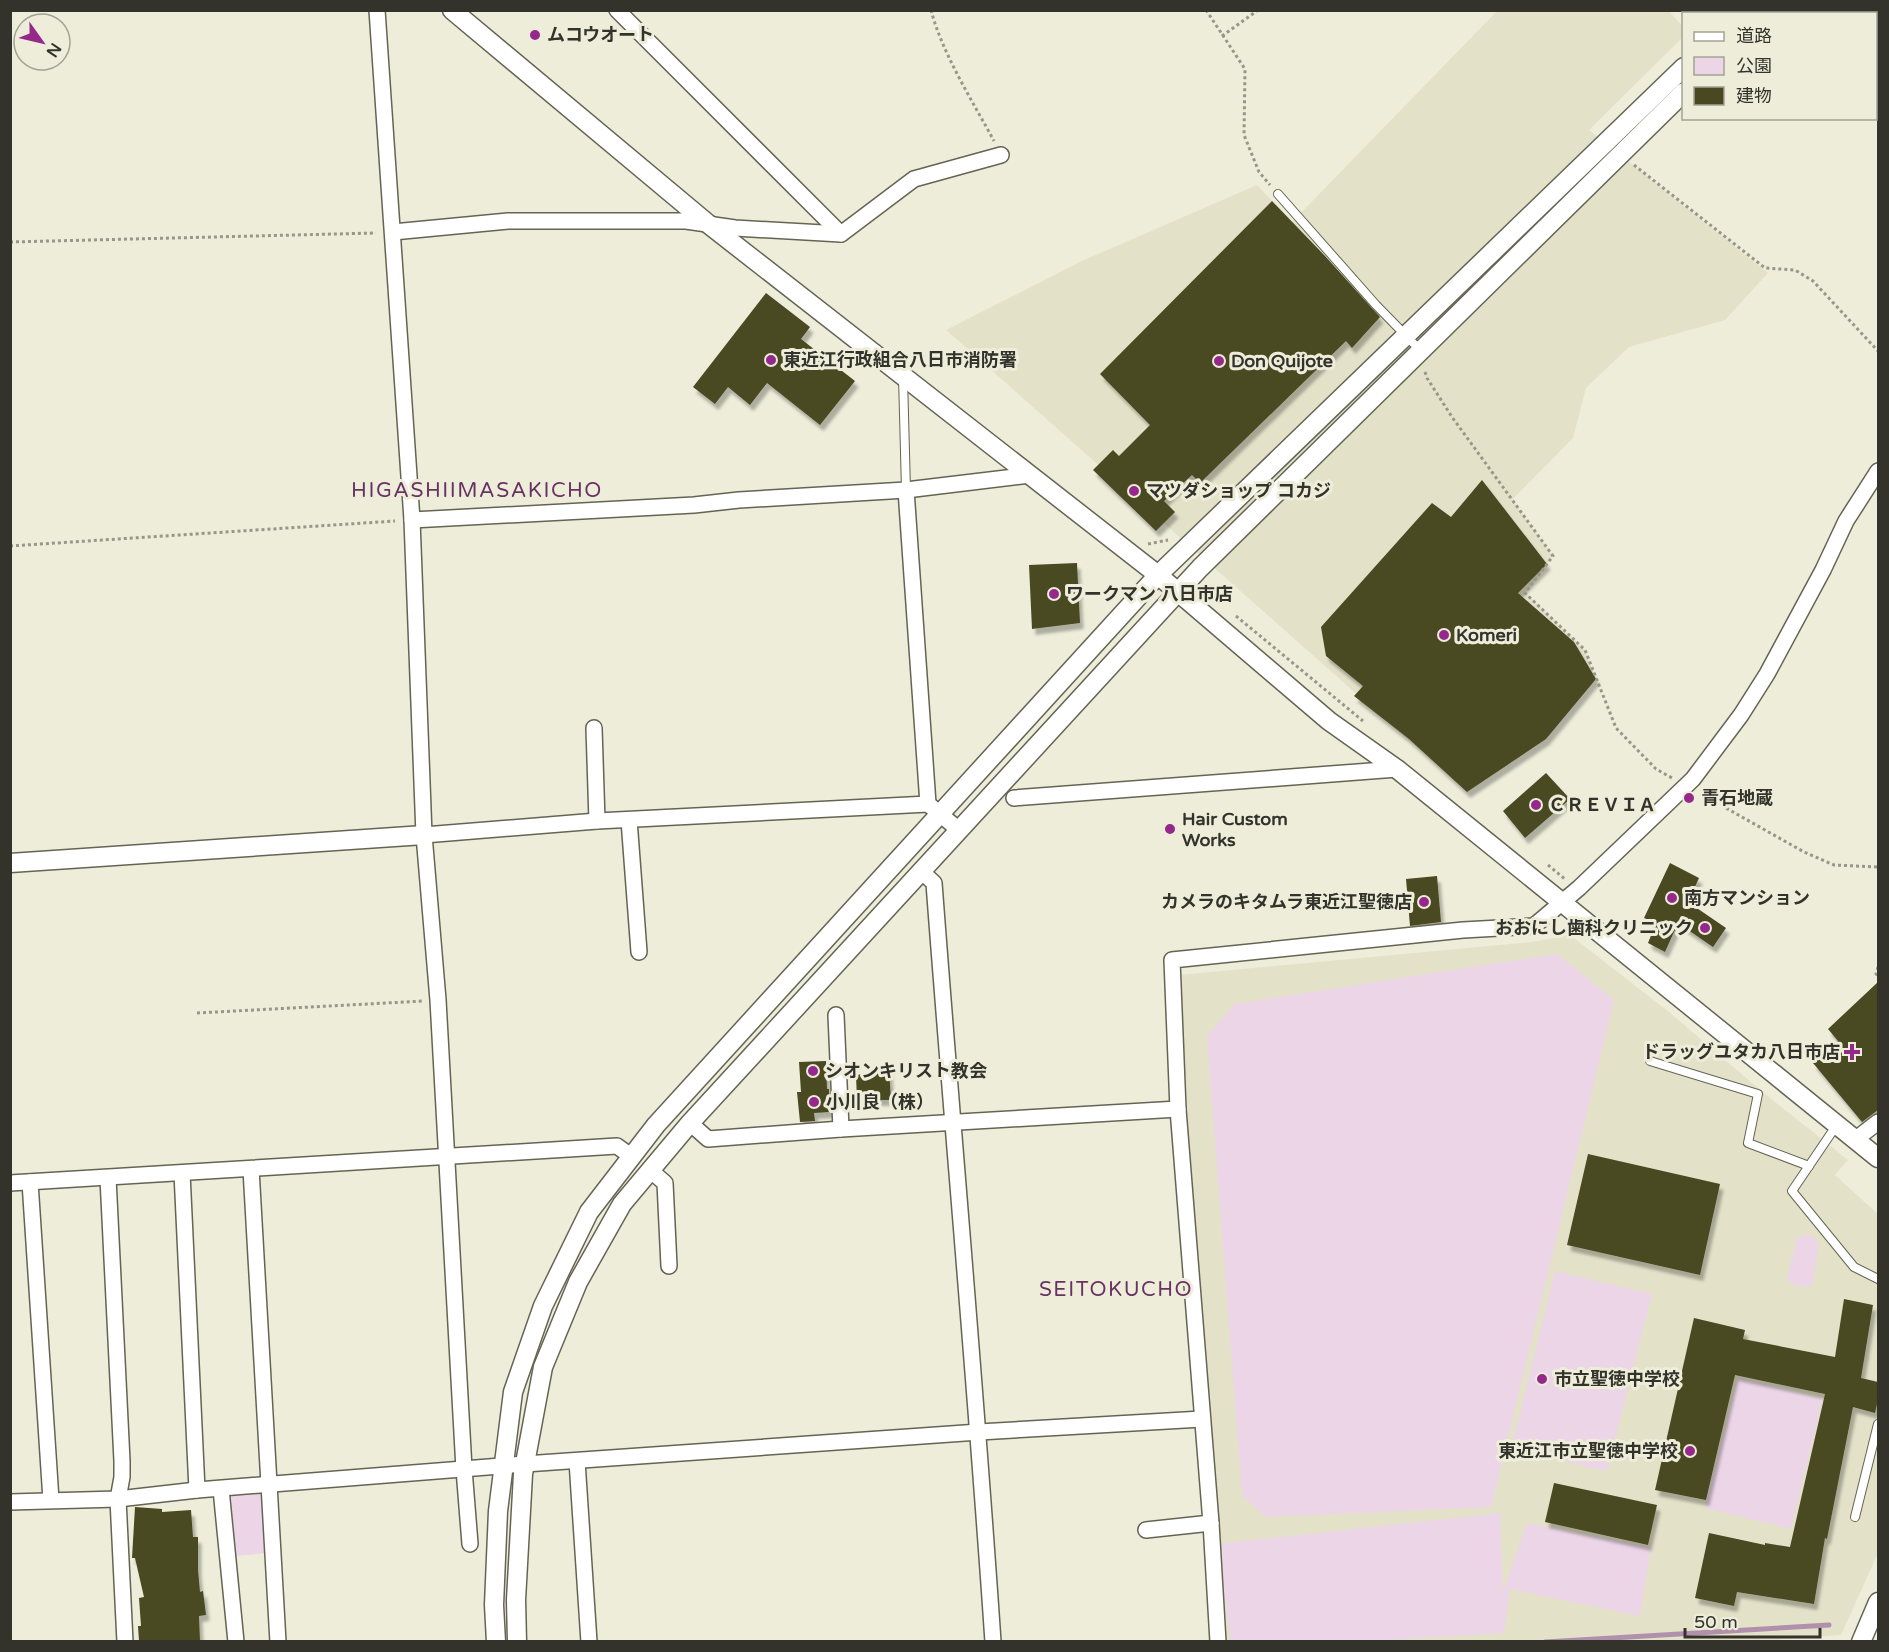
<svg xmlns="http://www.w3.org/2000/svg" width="1889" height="1652" font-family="'Varela Round','Noto Sans JP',sans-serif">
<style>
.built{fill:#e3e2c9}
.green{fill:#ecd5e7}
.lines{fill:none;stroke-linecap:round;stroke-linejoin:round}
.stream{stroke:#b090ab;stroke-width:5}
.building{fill:#4a4823;filter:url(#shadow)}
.service-casing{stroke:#656454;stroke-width:10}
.minor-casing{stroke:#656454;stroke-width:18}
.tertiary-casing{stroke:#656454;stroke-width:21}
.path{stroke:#979789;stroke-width:3;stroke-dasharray:3 3;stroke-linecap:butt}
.service{stroke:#fff;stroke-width:8}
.minor{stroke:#fff;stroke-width:15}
.tertiary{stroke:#fff;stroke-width:18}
.poi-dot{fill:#95298b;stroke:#ededda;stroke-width:2}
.labels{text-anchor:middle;stroke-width:6;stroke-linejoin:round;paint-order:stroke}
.poi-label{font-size:18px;font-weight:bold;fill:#33332c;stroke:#ededda;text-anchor:start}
.quarter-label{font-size:21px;letter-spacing:1.5px;fill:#683362;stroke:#ededda}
</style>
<defs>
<filter id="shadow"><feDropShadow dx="3.5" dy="6" stdDeviation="1.5" flood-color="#0004"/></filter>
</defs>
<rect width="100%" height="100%" fill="#ededda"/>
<g class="built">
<polygon points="1497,11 1669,11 1683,27 1683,37 1589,130 1768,273 1725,320 1629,347 1586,388 1573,438 1512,500 1553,556 1526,593 1585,650 1596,679 1546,739 1467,792 946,330 1082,261 1257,185 1292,222"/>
<polygon points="1570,935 1669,1012 1765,1094 1848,1160 1835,1175 1878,1214 1878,1553 1841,1635 1749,1642 1225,1641 1178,975 1532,942"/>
</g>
<g class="green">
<polygon points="1557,954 1614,1000 1491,1507 1266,1517 1242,1496 1207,1036 1235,1004"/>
<path d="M1807 1234 1814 1237 1819 1245 1812 1285C1801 1288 1795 1287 1787 1279L1797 1238Z"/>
<polygon points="1555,1271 1652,1294 1607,1471 1511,1450"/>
<polygon points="1738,1378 1823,1399 1791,1529 1705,1508"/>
<polygon points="263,1492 268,1553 236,1556 231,1495"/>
<polygon points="1500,1513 1503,1592 1527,1523 1651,1548 1640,1616 1510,1589 1504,1633 1367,1641 1231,1642 1218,1544"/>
</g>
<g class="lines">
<polyline class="stream" points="1545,1642 1829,1625"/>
</g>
<g class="building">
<polygon points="1272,201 1325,256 1380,317 1352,348 1346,341 1200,483 1192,475 1164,501 1175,512 1156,531 1093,470 1113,450 1119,456 1150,425 1100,374"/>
<polygon points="766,293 810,327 801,339 855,381 820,425 767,383 750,405 728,387 715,404 693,387"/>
<polygon points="1482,480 1547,564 1518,593 1574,642 1596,679 1546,739 1467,792 1409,739 1354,696 1363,686 1326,656 1321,627 1432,503 1451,517"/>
<polygon points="1077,563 1080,623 1032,629 1029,565"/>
<polygon points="1546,773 1570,799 1525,838 1503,811"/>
<polygon points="1670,863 1699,878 1688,902 1726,928 1713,947 1678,923 1665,952 1648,943 1656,923 1644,918"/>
<polygon points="1437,876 1441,922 1410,926 1406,879"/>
<polygon points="1878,982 1878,1110 1862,1122 1813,1063 1838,1041 1828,1029"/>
<polygon points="826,1061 827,1089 829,1089 830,1112 814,1113 815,1121 800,1122 797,1092 801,1092 799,1062"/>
<polygon points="889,1070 891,1100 857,1100 856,1075"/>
<polygon points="1588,1154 1720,1184 1700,1275 1567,1245"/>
<polygon points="1844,1299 1873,1305 1861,1378 1878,1382 1878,1400 1875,1413 1853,1407 1827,1539 1825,1538 1814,1604 1737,1592 1734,1606 1695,1598 1709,1533 1765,1545 1765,1543 1790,1547 1825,1394 1735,1375 1706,1500 1655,1490 1694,1318 1745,1330 1743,1339 1835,1357"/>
<polygon points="1554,1483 1657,1505 1648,1545 1545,1522"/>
<polygon points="135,1507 162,1509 162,1512 191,1510 193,1537 198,1537 198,1570 200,1592 203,1591 206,1615 199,1616 200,1641 139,1641 138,1626 141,1626 139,1598 144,1597 135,1558 132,1558"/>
</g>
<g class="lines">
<defs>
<g id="service">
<polyline points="1278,194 1376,305 1420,350"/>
<polyline points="903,377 906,490"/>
<polyline points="1650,1061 1758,1094 1748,1143 1809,1166"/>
<polyline points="1836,1126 1792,1191 1854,1267 1878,1279"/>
<polyline points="1855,1517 1878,1424"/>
</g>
<g id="minor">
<polyline points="377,10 412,520 424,835 438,1000 464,1469 470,1544"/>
<polyline points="617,10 841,234"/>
<polyline points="393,232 508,221 686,221 735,228 841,234 914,179 1001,155"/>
<polyline points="906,490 928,804"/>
<polyline points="412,520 694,505 739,500 906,490 1030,475"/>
<polyline points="594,728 597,821"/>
<polyline points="1014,798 1397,769"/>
<polyline points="629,820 639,952"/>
<polyline points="424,835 597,821 928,804 959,830"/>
<path d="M921 871 934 883C953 1136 976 1388 993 1642"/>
<polyline points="836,1015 841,1129"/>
<polyline points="690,1123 708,1139 841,1129 1178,1109"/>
<polyline points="1856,1139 1878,1122"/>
<polyline points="251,1169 278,1642"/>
<polyline points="650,1170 665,1183 669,1266"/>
<polyline points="182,1173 197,1490"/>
<polyline points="108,1178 122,1461 122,1477 118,1499 125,1642"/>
<polyline points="30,1182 51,1500"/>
<polyline points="10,1183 617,1146 632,1157"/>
<polyline points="577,1461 589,1642"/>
<polyline points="221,1489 236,1642"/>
<polyline points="10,1502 118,1499 197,1490 525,1464 979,1432 1202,1419"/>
<polyline points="1146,1530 1211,1523"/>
<polyline points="1218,1642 1211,1523 1178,1109 1172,960 1463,930 1534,926 1579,888 1693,779 1741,715 1767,674 1823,570 1846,521 1878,471"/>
</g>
<g id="tertiary">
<polyline points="452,10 707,223 1158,575 1329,721 1397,769 1878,1158"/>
<polyline points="1739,14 1742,10"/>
<polyline points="1764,14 1767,10"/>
<polyline points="10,863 424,835"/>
<polyline points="496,1642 494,1605 498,1511 513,1392 543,1306 589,1212 656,1125 1158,575 1684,67"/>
<polyline points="517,1642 516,1600 523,1474 543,1367 578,1282 622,1204 690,1123 1200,568 1684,92"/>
<polyline points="1861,1642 1878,1602"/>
</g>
</defs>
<use href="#service" class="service-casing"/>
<use href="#minor" class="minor-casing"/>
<use href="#tertiary" class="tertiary-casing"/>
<g class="path">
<path d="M931 10C942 53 973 102 994 141"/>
<polyline points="1206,10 1245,69 1244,135 1259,172 1270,185"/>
<polyline points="1222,36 1258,10"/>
<polyline points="1634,165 1765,268 1795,270 1813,281 1878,351"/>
<polyline points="10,242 376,233"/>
<polyline points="1425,372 1427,378 1452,417 1553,556 1525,593 1585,650 1616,728 1656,769 1672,778"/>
<polyline points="1148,544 1168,540"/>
<polyline points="10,546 395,521"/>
<polyline points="1210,585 1218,600"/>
<polyline points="1236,616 1363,721"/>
<polyline points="1704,788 1726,808 1804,852 1834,865 1878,867"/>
<polyline points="1548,865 1566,880"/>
<polyline points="1878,967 1876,974 1878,976"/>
<polyline points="197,1013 424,1001"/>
</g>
<use href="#service" class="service"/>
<use href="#minor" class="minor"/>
<use href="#tertiary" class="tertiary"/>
</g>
<g class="poi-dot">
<circle cx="535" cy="35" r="6"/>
<circle cx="771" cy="360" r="6"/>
<circle cx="1219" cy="361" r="6"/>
<circle cx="1134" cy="491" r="6"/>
<circle cx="1054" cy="594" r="6"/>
<circle cx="1444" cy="635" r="6"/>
<circle cx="1689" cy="798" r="6"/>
<circle cx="1536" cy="805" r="6"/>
<circle cx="1170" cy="829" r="6"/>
<circle cx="1672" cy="898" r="6"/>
<circle cx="1424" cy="902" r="6"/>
<circle cx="1705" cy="928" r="6"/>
<path d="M1849 1043h6v6h6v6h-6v6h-6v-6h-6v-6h6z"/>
<circle cx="813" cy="1071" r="6"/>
<circle cx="814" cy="1102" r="6"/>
<circle cx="1542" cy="1379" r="6"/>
<circle cx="1690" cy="1451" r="6"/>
</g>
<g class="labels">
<g class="poi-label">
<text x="547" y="41">ムコウオート</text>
<text x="783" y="366">東近江行政組合八日市消防署</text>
<text x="1231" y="367">Don Quijote</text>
<text x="1146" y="497">マツダショップ コカジ</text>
<text x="1066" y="600">ワークマン 八日市店</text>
<text x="1456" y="641">Komeri</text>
<text x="1701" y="804">青石地蔵</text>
<text x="1548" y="811">ＣＲＥＶＩＡ</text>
<text x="1182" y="825">Hair Custom<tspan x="1182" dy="21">Works</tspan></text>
<text x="1684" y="904">南方マンション</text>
<text x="1412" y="908" text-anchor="end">カメラのキタムラ東近江聖徳店</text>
<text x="1693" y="934" text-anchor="end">おおにし歯科クリニック</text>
<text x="1840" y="1058" text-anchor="end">ドラッグユタカ八日市店</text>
<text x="825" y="1077">シオンキリスト教会</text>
<text x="826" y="1108">小川良（株）</text>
<text x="1554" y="1385">市立聖徳中学校</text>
<text x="1678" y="1457" text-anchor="end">東近江市立聖徳中学校</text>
</g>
<g class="quarter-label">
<text x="477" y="497">HIGASHIIMASAKICHO</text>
<text x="1116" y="1296">SEITOKUCHO</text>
</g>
</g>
<rect width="1889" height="1652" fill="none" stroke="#33332c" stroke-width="24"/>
<rect x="1682" y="12" width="195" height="108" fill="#ededda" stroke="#a3a394" stroke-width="1.5"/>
<rect x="1694" y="32" width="30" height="9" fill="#ffffff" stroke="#a3a394" stroke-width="1.5"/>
<text x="1736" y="42" font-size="18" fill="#33332c">道路</text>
<rect x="1694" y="57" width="30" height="18" fill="#ecd5e7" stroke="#a3a394" stroke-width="1.5"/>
<text x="1736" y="72" font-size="18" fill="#33332c">公園</text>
<rect x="1694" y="87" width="30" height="18" fill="#4a4823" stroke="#a3a394" stroke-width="1.5"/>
<text x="1736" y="102" font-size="18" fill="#33332c">建物</text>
<g transform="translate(42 42) rotate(124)"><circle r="28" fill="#ededda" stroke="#a3a394" stroke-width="1.5"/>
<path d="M0-4.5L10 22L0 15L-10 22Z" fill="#95298b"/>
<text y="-9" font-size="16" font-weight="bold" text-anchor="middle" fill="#33332c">N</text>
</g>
<path d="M1685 1628v9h135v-9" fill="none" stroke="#33332c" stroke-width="3"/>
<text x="1694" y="1628" font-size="18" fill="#33332c" stroke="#ededda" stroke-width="4.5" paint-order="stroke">50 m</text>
</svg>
